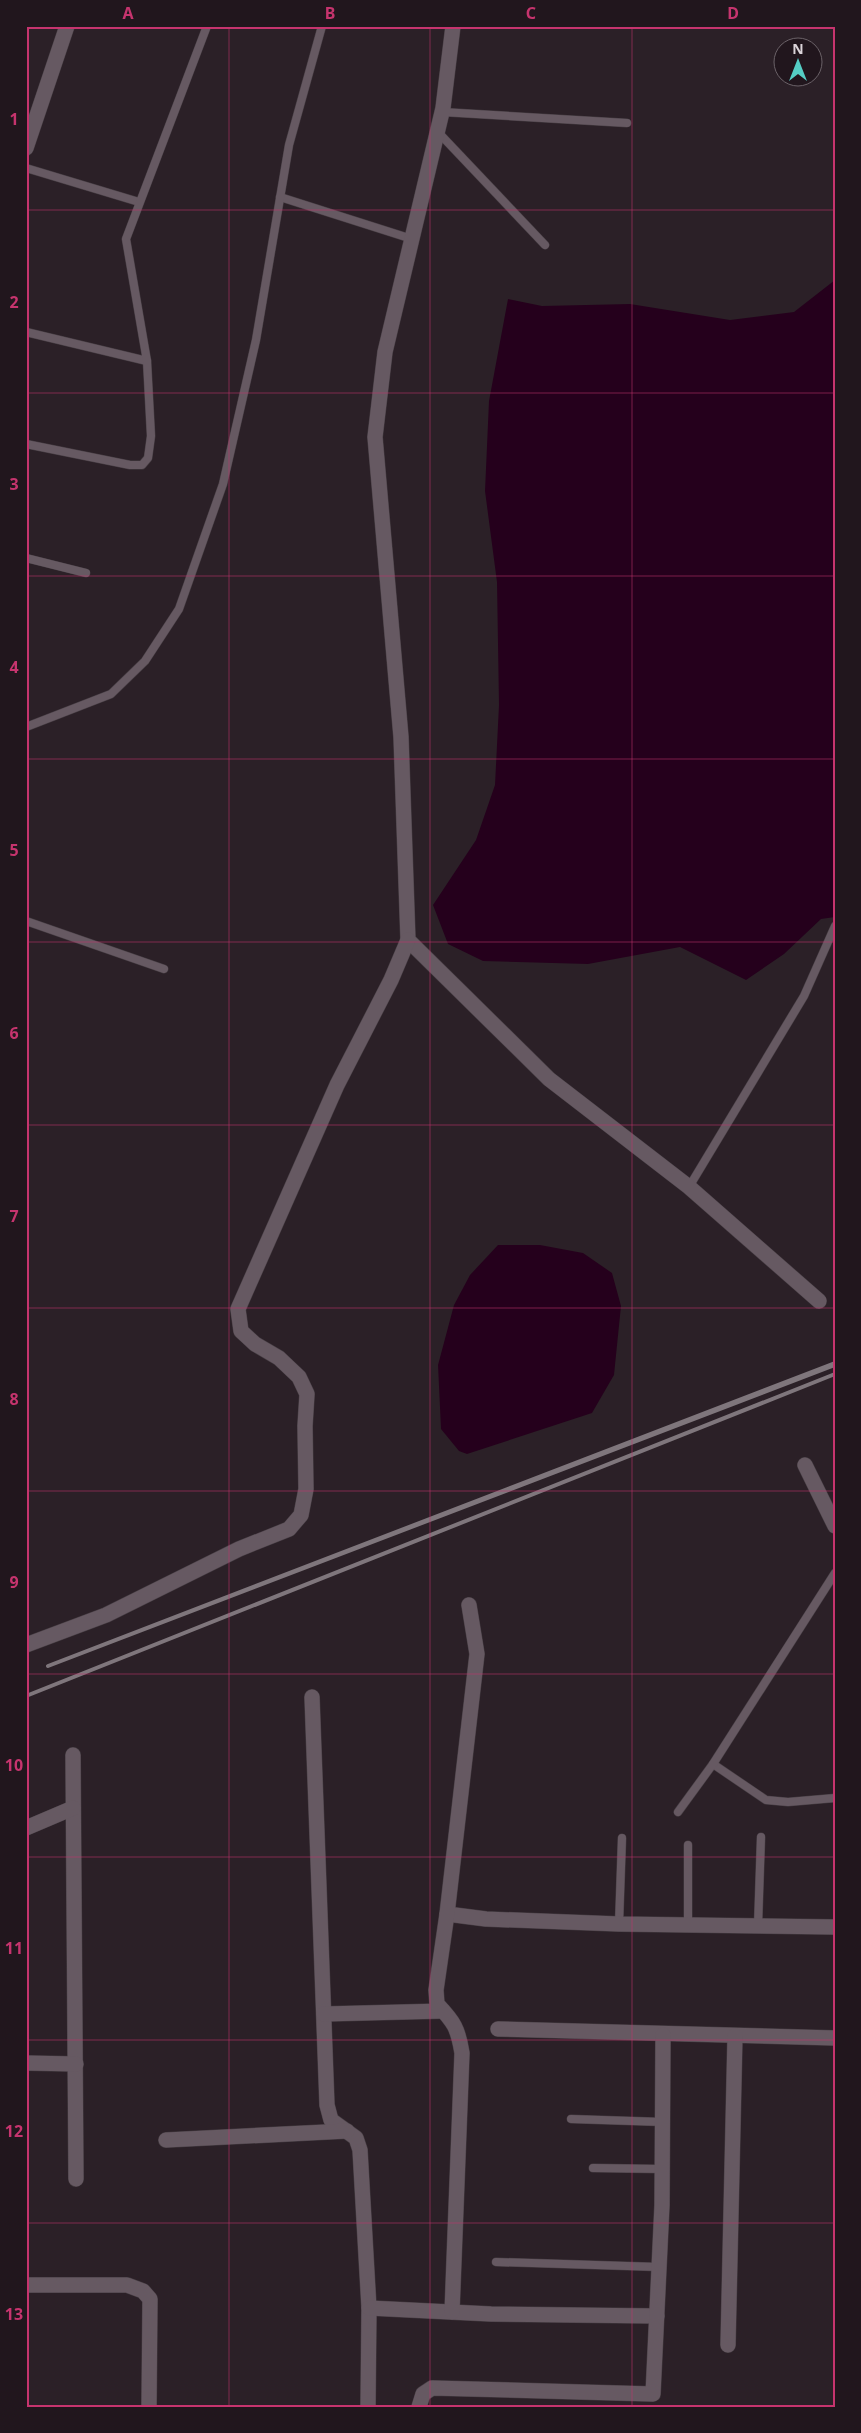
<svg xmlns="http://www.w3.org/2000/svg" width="861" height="2433" font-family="'Noto Sans',sans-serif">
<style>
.water{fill:#25001c}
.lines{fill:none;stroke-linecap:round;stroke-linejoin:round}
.lane-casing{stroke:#473e44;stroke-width:9}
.street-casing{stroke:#473e44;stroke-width:16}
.lane{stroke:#665962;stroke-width:8}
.street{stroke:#665962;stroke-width:15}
.rail{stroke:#7f767c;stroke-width:4}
.grid{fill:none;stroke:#c6346e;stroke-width:1;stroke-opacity:0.55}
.neatline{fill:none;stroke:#c6346e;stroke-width:2}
.grid-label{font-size:16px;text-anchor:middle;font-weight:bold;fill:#c6346e}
</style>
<rect width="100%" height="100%" fill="#2b2027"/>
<g class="water">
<polygon points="835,280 835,917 821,919 784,954 746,980 680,947 588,964 483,961 448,944 433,905 476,840 495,785 499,705 497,582 485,491 489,401 508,299 542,306 630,304 730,320 794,312"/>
<polygon points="498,1245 540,1245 583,1253 612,1273 621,1306 614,1375 592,1413 467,1454 459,1451 441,1429 438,1365 454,1305 470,1275"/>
</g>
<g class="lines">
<defs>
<g id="lane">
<polyline points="442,112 627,123"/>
<polyline points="437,131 545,245"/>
<polyline points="26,168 139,202"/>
<polyline points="280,197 412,239"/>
<polyline points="26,332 147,361"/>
<polyline points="26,444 130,465 142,465 148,458 151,436 147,361 126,239 207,26"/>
<polyline points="26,558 86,573"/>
<polyline points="26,727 111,694 145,661 179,609 223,484 256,340 289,145 322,26"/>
<polyline points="26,921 164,969"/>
<polyline points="689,1187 804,996 835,926"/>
<polyline points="713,1764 766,1800 788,1802 835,1798"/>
<polyline points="678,1812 713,1764 835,1573"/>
<polyline points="619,1924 622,1838"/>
<polyline points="688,1925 688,1845"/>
<polyline points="758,1926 761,1837"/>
<polyline points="571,2119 663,2122"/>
<polyline points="593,2168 663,2169"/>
<polyline points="496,2262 659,2267"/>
</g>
<g id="street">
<polyline points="453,26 443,108 385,352 375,437 401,737 408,940 549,1079 689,1187 819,1301"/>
<polyline points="26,148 67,26"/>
<polyline points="805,1465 835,1526"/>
<polyline points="26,1645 106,1615 239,1549 289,1529 301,1515 306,1489 305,1426 307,1394 299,1377 279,1358 255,1344 241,1331 238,1309 337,1085 391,980 408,940"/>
<polyline points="312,1697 327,2105 331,2120 356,2138 360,2150 369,2308 368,2407"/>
<polyline points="73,1755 76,2179"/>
<polyline points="26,1828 73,1808"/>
<polyline points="447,1914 486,1919 619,1924 835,1927"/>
<polyline points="324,2014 443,2011"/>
<polyline points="498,2029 835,2038"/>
<polyline points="26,2063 76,2064"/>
<polyline points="166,2140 347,2131"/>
<polyline points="26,2285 127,2285 143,2291 150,2299 149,2407"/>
<polyline points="369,2308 491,2314 657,2316"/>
<path d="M452 2312 462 2053C458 2028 454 2022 437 2004L436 1990 447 1914 477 1654 469 1605"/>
<polyline points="728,2345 735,2036"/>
<polyline points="419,2407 423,2394 432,2388 653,2394 662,2205 663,2035"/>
</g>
</defs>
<use href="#lane" class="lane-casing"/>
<use href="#street" class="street-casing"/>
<use href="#lane" class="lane"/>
<use href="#street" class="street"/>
<g class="rail">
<polyline points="835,1363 48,1666 835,1365"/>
<polyline points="26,1696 835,1374"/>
</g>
</g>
<path class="grid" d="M229 26V2407M430 26V2407M632 26V2407M26 210H835M26 393H835M26 576H835M26 759H835M26 942H835M26 1125H835M26 1308H835M26 1491H835M26 1674H835M26 1857H835M26 2040H835M26 2223H835"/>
<rect width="861" height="2433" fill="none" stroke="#21161d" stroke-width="55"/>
<g transform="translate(798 62)"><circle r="24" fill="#21161d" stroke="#6b6268"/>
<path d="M0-4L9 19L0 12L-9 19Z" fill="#55cec5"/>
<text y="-8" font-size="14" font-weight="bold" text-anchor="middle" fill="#dbd4d9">N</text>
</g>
<rect x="28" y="28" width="806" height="2378" class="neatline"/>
<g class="grid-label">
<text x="128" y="19">A</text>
<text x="330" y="19">B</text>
<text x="531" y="19">C</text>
<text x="733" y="19">D</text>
<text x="14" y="125">1</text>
<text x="14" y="308">2</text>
<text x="14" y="490">3</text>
<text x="14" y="673">4</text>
<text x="14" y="856">5</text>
<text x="14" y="1039">6</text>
<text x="14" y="1222">7</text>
<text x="14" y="1405">8</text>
<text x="14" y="1588">9</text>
<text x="14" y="1771">10</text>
<text x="14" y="1954">11</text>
<text x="14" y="2137">12</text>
<text x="14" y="2320">13</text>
</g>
</svg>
